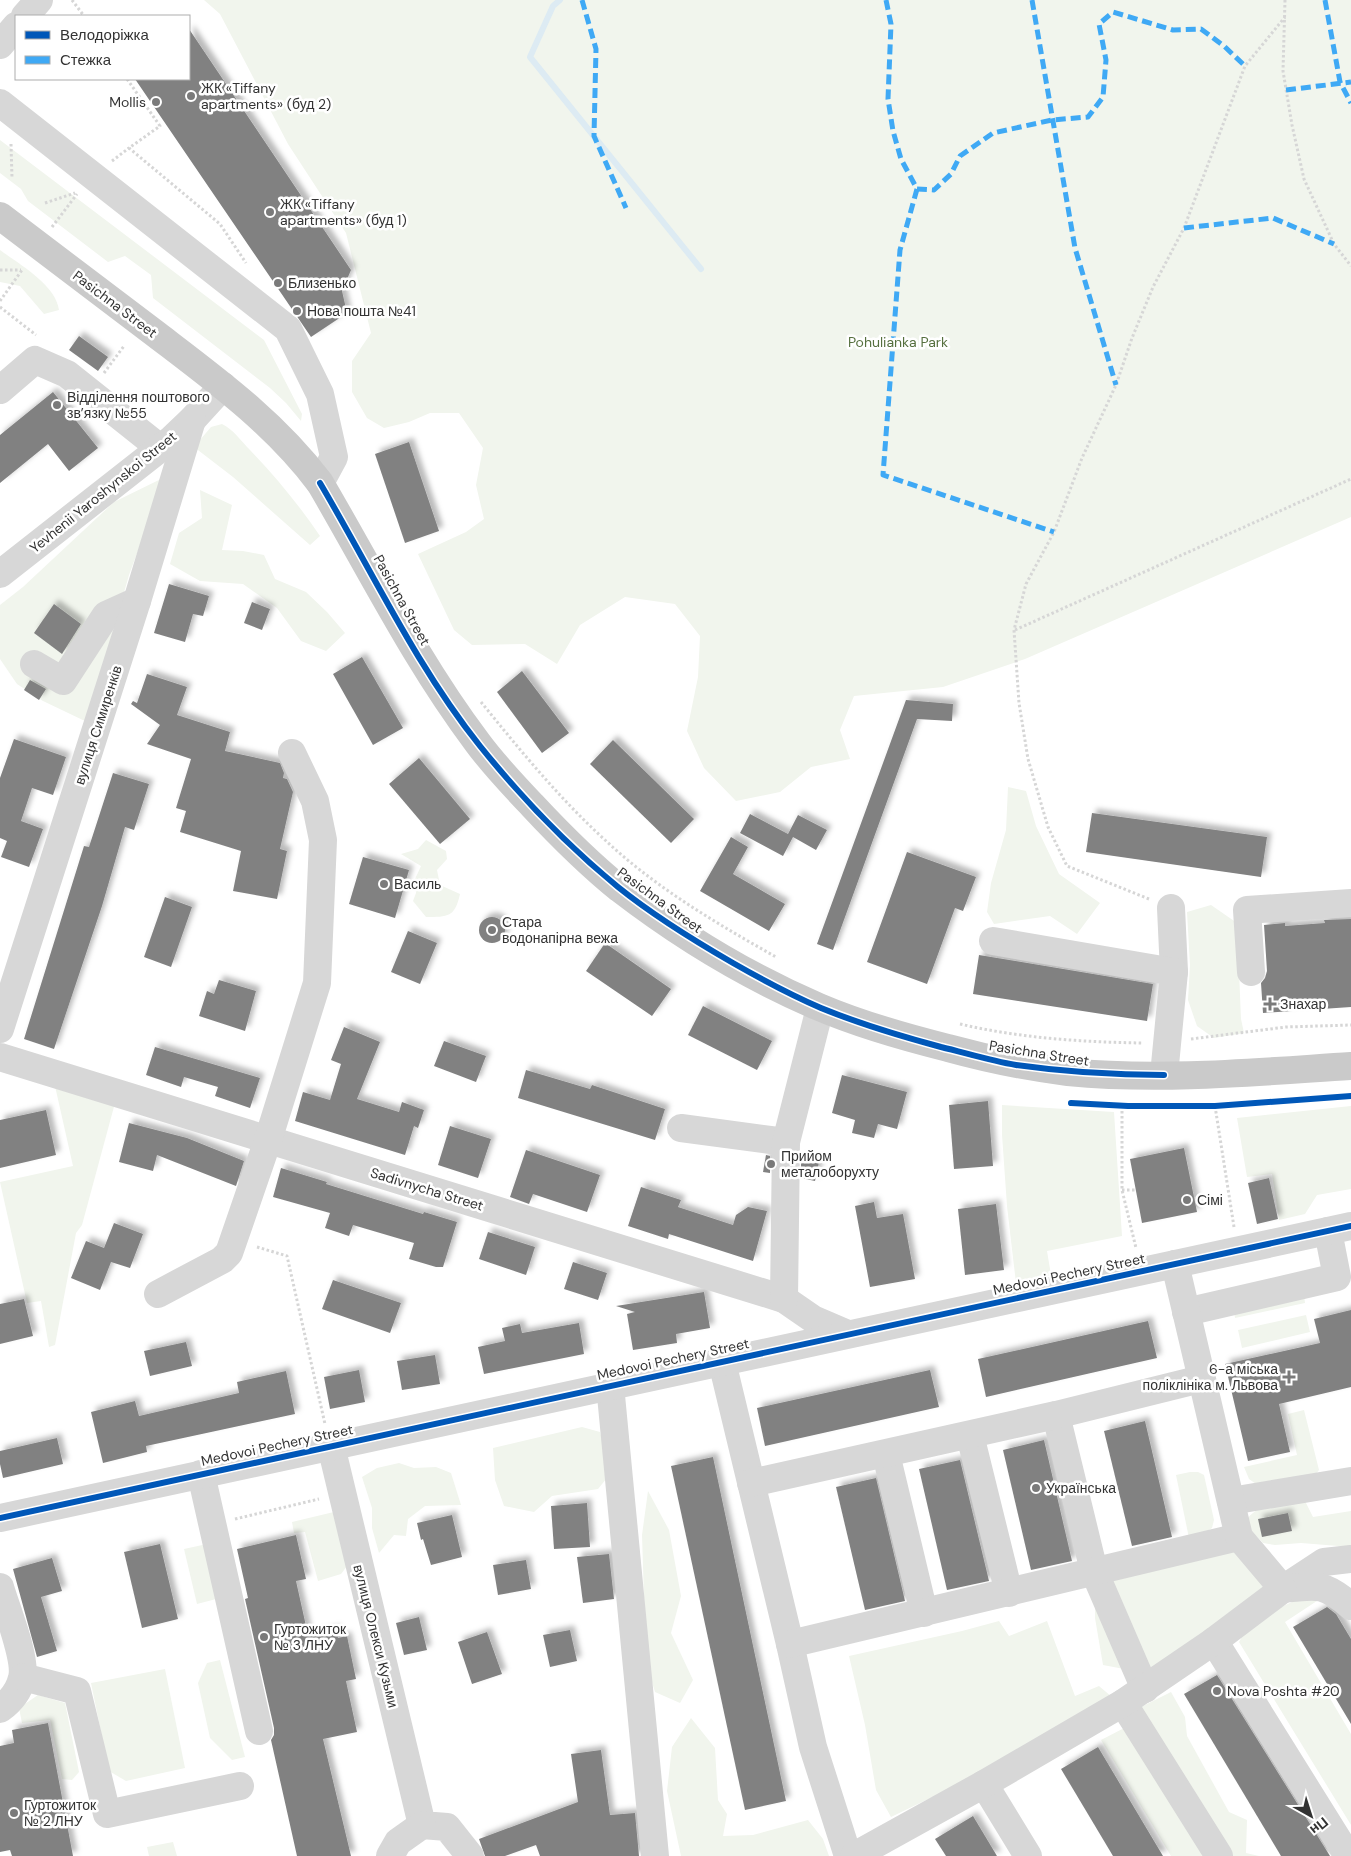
<svg xmlns="http://www.w3.org/2000/svg" width="1351" height="1856" font-family="'DM Sans',sans-serif">
<style>
.green{fill:#f1f5ed}
.lines{fill:none;stroke-linecap:round;stroke-linejoin:round}
.stream{stroke:#ddebf3;stroke-width:6}
.building{fill:#818181;filter:url(#shadow)}
.path{stroke:#d6d6d6;stroke-width:3;stroke-dasharray:2.5 2.5;stroke-linecap:butt}
.minor{stroke:#d7d7d7;stroke-width:28}
.major{stroke:#cacaca;stroke-width:28}
.quiet{stroke:#3fa9f5;stroke-width:5;stroke-dasharray:10 5;stroke-linecap:butt}
.cycleway-casing{stroke:#fff;stroke-width:9}
.cycleway{stroke:#0057b8;stroke-width:6}
.poi-dot{fill:#7a7a7a;stroke:#fff;stroke-width:2}
.labels{text-anchor:middle;stroke-width:5;stroke-linejoin:round;paint-order:stroke}
.poi-label{font-size:14px;fill:#333;stroke:#fff;text-anchor:start}
.street-label{font-size:14px;fill:#333;stroke:#fff}
.park-label{font-size:14px;fill:#56703f;stroke:#fff}
</style>
<defs>
<filter id="shadow"><feDropShadow dx="4.5" dy="-4.5" stdDeviation="2.5" flood-color="#0004"/></filter>
</defs>
<rect width="100%" height="100%" fill="#fff"/>
<g class="green">
<polygon points="204,0 1351,0 1351,517 1025,659 943,687 854,696 840,730 850,759 811,767 780,792 736,801 704,768 687,731 698,677 700,636 675,604 625,597 580,625 557,664 525,644 472,645 454,630 418,554 466,532 484,519 476,485 483,448 459,413 430,413 409,422 384,428 367,418 352,392 352,361 371,333 346,233 288,144 220,14"/>
<polygon points="0,140 264,340 302,414 301,421 286,403 270,388 153,298 151,275 125,256 108,262 28,201 21,189 0,173"/>
<path d="M0 250C19 264 56 285 59 310L44 314 20 286 0 282Z"/>
<path d="M222 424C233 429 241 441 250 450 276 477 299 505 320 536L310 545 233 477 194 447 211 427Z"/>
<polygon points="165,477 129,575 87,722 43,701 17,684 0,659 0,605 23,587 114,502"/>
<polygon points="200,490 232,505 222,550 243,551 264,555 275,579 306,592 327,612 345,633 326,651 301,641 277,608 243,584 200,581 170,564 179,533 202,518"/>
<polygon points="1008,787 1026,791 1036,826 1059,874 1100,903 1077,934 1050,916 994,924 987,912 991,883 1006,830"/>
<path d="M426 840 446 851 447 859 437 870 440 885 460 894C455 917 448 917 426 917L413 901 416 893 415 879 421 866 401 854 418 849Z"/>
<polygon points="1211,905 1237,923 1241,1019 1244,1033 1214,1038 1197,1026 1188,1000 1190,965 1187,912"/>
<polygon points="55,1086 115,1103 82,1225 76,1233 55,1345 49,1347 41,1301 27,1303 0,1182 73,1166"/>
<polygon points="1002,1105 1114,1112 1122,1236 1047,1251 1051,1275 1016,1283 1007,1206 1002,1135"/>
<polygon points="1351,1106 1351,1189 1317,1195 1305,1214 1279,1220 1272,1174 1247,1177 1237,1118"/>
<polygon points="1304,1295 1305,1303 1235,1318 1234,1310"/>
<polygon points="1306,1315 1310,1332 1242,1348 1238,1330"/>
<polygon points="1304,1410 1319,1470 1316,1474 1256,1484 1249,1479 1244,1467 1297,1455 1288,1414"/>
<polygon points="582,1427 600,1432 611,1473 598,1489 552,1496 534,1512 504,1506 495,1480 493,1448"/>
<polygon points="399,1463 414,1468 436,1467 451,1473 461,1505 425,1506 408,1519 406,1536 394,1535 379,1553 372,1528 372,1508 362,1477 377,1468"/>
<polygon points="1190,1472 1198,1472 1204,1475 1214,1520 1212,1528 1203,1534 1189,1538 1176,1475"/>
<polygon points="648,1491 669,1530 681,1596 671,1633 693,1680 680,1703 655,1692 650,1676 645,1628 642,1535"/>
<path d="M1305 1501 1313 1517 1351 1511V1547L1301 1543 1275 1545 1263 1543 1249 1528 1248 1518C1261 1502 1286 1504 1305 1501Z"/>
<polygon points="338,1511 350,1562 341,1574 318,1581 305,1532 294,1533 292,1522"/>
<polygon points="207,1544 220,1598 197,1604 184,1549"/>
<polygon points="1232,1549 1269,1591 1145,1673 1103,1665 1095,1618 1095,1582"/>
<polygon points="1307,1595 1323,1597 1285,1622 1351,1734 1351,1825 1239,1642 1251,1621"/>
<polygon points="999,1621 1009,1636 1047,1621 1075,1696 1099,1686 1112,1697 976,1776 891,1817 876,1790 865,1725 849,1656 962,1631"/>
<polygon points="220,1660 245,1757 232,1760 210,1738 198,1683 207,1663"/>
<polygon points="165,1669 185,1768 126,1781 109,1771 91,1683"/>
<polygon points="1171,1692 1185,1717 1187,1736 1229,1812 1247,1820 1246,1853 1259,1856 1230,1856 1141,1707"/>
<polygon points="38,1695 65,1703 79,1772 72,1780 62,1779 50,1720 22,1723 19,1708"/>
<polygon points="691,1718 715,1748 718,1800 727,1814 723,1836 753,1835 808,1820 823,1839 829,1856 681,1856 667,1791 672,1747"/>
<polygon points="1130,1725 1212,1856 1171,1856 1101,1740"/>
<polygon points="173,1842 177,1856 149,1856 147,1847"/>
</g>
<g class="lines">
<polyline class="stream" points="560,0 553,6 530,57 701,269"/>
</g>
<g class="building">
<polygon points="189,29 351,270 342,291 347,313 311,337 135,79 189,79"/>
<polygon points="79,336 108,357 98,371 69,350"/>
<polygon points="53,392 98,448 69,471 48,444 0,483 0,435"/>
<polygon points="409,442 439,531 405,543 375,454"/>
<polygon points="169,584 209,596 203,616 193,614 185,642 154,633"/>
<polygon points="252,602 270,609 262,630 244,623"/>
<polygon points="54,604 81,624 62,654 34,633"/>
<polygon points="362,657 403,728 373,745 333,674"/>
<polygon points="522,671 569,733 542,753 497,692"/>
<polygon points="147,674 187,687 177,715 230,732 225,751 280,763 284,773 283,778 287,779 293,792 280,849 287,851 277,899 233,891 241,851 180,832 186,811 176,808 191,759 147,744 160,725 131,704 133,701 137,703"/>
<polygon points="30,680 46,689 39,700 24,690"/>
<polygon points="906,700 953,704 952,721 917,719 833,950 817,944"/>
<polygon points="14,739 66,757 53,795 32,788 21,821 43,829 29,867 1,857 7,841 0,838 0,778"/>
<polygon points="613,740 694,819 671,843 590,764"/>
<polygon points="419,758 470,819 440,844 389,784"/>
<polygon points="113,773 149,784 134,830 125,827 102,906 54,1049 24,1039 84,846 89,847"/>
<polygon points="1092,813 1267,837 1261,877 1086,852"/>
<polygon points="750,814 788,834 798,815 827,830 816,850 793,837 783,856 740,833"/>
<polygon points="731,837 748,847 733,874 785,904 769,931 700,891"/>
<polygon points="907,852 976,877 963,911 955,908 927,984 867,962"/>
<polygon points="363,857 409,870 395,918 349,904"/>
<polygon points="165,897 192,907 171,967 144,957"/>
<circle cx="492" cy="930" r="13"/>
<polygon points="1351,919 1351,1007 1263,1013 1261,983 1265,978 1267,971 1264,925 1285,923 1285,926 1325,923 1324,920"/>
<polygon points="408,931 437,943 420,984 391,972"/>
<polygon points="605,943 671,989 652,1016 586,971"/>
<polygon points="979,955 1153,984 1147,1021 973,994"/>
<polygon points="219,980 256,991 245,1031 199,1016 207,991 214,994"/>
<polygon points="703,1006 772,1041 757,1070 688,1035"/>
<polygon points="344,1027 380,1042 357,1099 399,1112 402,1102 424,1110 418,1128 414,1126 405,1155 295,1121 303,1092 330,1100 341,1064 331,1060"/>
<polygon points="444,1041 486,1056 476,1082 434,1066"/>
<polygon points="155,1047 260,1078 250,1108 215,1096 218,1087 184,1077 181,1087 146,1075"/>
<polygon points="526,1070 590,1089 592,1085 665,1109 655,1140 518,1098"/>
<polygon points="842,1075 907,1092 897,1129 878,1124 874,1138 852,1133 855,1120 832,1113"/>
<polygon points="988,1101 993,1166 954,1169 949,1105"/>
<polygon points="46,1110 56,1155 0,1168 0,1120"/>
<polygon points="129,1123 187,1138 244,1161 236,1186 157,1155 153,1171 119,1162"/>
<polygon points="450,1126 491,1139 478,1178 438,1165"/>
<polygon points="1184,1148 1197,1212 1142,1223 1130,1159"/>
<polygon points="526,1150 600,1175 587,1212 533,1194 529,1204 510,1197"/>
<polygon points="766,1155 770,1156 770,1173 763,1172"/>
<polygon points="801,1159 819,1162 815,1181 801,1178"/>
<polygon points="281,1168 327,1182 326,1184 423,1214 424,1212 457,1222 443,1267 436,1267 409,1259 414,1243 353,1225 349,1236 325,1228 330,1213 273,1197"/>
<polygon points="1269,1178 1278,1219 1257,1224 1248,1183"/>
<polygon points="641,1187 681,1200 678,1207 733,1225 736,1215 748,1207 767,1211 753,1261 669,1234 668,1239 628,1226"/>
<polygon points="874,1202 877,1218 903,1214 915,1279 870,1287 855,1206"/>
<polygon points="996,1204 1004,1270 965,1275 958,1209"/>
<polygon points="114,1223 143,1234 130,1268 111,1262 100,1290 71,1278 86,1241 104,1248"/>
<polygon points="488,1232 535,1247 526,1275 479,1259"/>
<polygon points="573,1262 607,1273 598,1300 564,1289"/>
<polygon points="333,1280 401,1303 390,1333 322,1309"/>
<polygon points="704,1292 710,1328 676,1334 677,1343 633,1350 627,1314 635,1312 616,1306"/>
<polygon points="24,1299 33,1336 0,1344 0,1304"/>
<polygon points="1351,1310 1351,1387 1279,1404 1290,1452 1248,1461 1225,1364 1320,1343 1314,1319"/>
<polygon points="1148,1321 1157,1358 986,1397 978,1359"/>
<polygon points="579,1323 584,1354 484,1374 478,1347 505,1341 502,1328 520,1324 522,1333"/>
<polygon points="186,1342 192,1366 150,1376 144,1351"/>
<polygon points="435,1355 440,1384 402,1390 397,1361"/>
<polygon points="359,1370 365,1402 330,1409 324,1377"/>
<polygon points="930,1370 939,1407 765,1446 757,1408"/>
<polygon points="286,1371 295,1414 146,1446 147,1452 103,1463 91,1412 135,1401 139,1416 239,1393 237,1382"/>
<polygon points="1145,1421 1172,1537 1132,1546 1104,1431"/>
<polygon points="57,1438 63,1464 3,1478 0,1464 0,1451"/>
<polygon points="1044,1440 1072,1561 1031,1570 1003,1450"/>
<polygon points="713,1457 786,1801 745,1810 671,1466"/>
<polygon points="960,1460 989,1581 947,1590 919,1469"/>
<polygon points="876,1478 905,1601 865,1610 836,1487"/>
<polygon points="587,1503 590,1547 554,1549 551,1506"/>
<polygon points="1288,1513 1292,1531 1262,1537 1258,1519"/>
<polygon points="452,1515 462,1557 431,1565 423,1539 421,1540 417,1523"/>
<polygon points="296,1535 306,1579 296,1581 308,1635 336,1629 338,1638 347,1636 356,1679 346,1681 357,1732 323,1739 351,1856 297,1856 271,1740 274,1735 274,1728 245,1599 248,1598 237,1549"/>
<polygon points="160,1544 178,1619 142,1628 124,1552"/>
<polygon points="609,1554 614,1599 583,1603 577,1557"/>
<polygon points="52,1558 62,1591 41,1597 57,1651 37,1657 13,1569"/>
<polygon points="526,1560 531,1589 498,1595 493,1565"/>
<polygon points="1327,1607 1336,1614 1351,1639 1351,1724 1293,1627"/>
<polygon points="419,1617 427,1650 404,1655 396,1623"/>
<polygon points="570,1630 577,1661 550,1667 543,1635"/>
<polygon points="487,1632 502,1674 472,1684 458,1642"/>
<polygon points="1217,1675 1330,1856 1281,1856 1184,1694"/>
<polygon points="48,1723 73,1856 12,1856 10,1850 0,1852 0,1746 14,1743 12,1730"/>
<polygon points="1098,1747 1163,1856 1113,1856 1061,1769"/>
<polygon points="601,1750 610,1815 635,1813 639,1856 540,1856 536,1845 505,1856 485,1856 479,1839 578,1802 571,1754"/>
<polygon points="973,1816 997,1856 946,1856 935,1839"/>
</g>
<g class="lines">
<g class="path">
<polyline points="72,0 84,16"/>
<polyline points="1285,0 1283,71 1292,125 1304,179 1334,244 1351,266"/>
<polyline points="127,79 160,126 129,148 220,224 246,263"/>
<polyline points="11,144 12,178"/>
<polyline points="112,161 129,148"/>
<polyline points="45,203 75,193"/>
<polyline points="52,227 77,194"/>
<polyline points="0,270 21,270"/>
<polyline points="0,301 22,270"/>
<polyline points="0,307 36,335"/>
<polyline points="104,373 124,346"/>
<polyline points="1015,630 1351,479"/>
<path d="M481 702C520 750 559 798 605 840 656 888 716 923 776 957"/>
<polyline points="1149,899 1067,866 1048,827 1028,759 1019,703 1014,630 1026,584 1054,532 1082,458 1116,385 1132,338 1153,287 1184,228 1245,66 1285,17"/>
<path d="M960 1024C1020 1038 1081 1042 1142 1043"/>
<polyline points="1191,1039 1286,1027 1351,1025"/>
<polyline points="1071,1103 1128,1106 1215,1106 1351,1096"/>
<polyline points="1122,1106 1122,1190 1136,1248"/>
<polyline points="1215,1106 1234,1227"/>
<polyline points="1122,1190 1136,1190"/>
<polyline points="257,1247 287,1256 325,1424"/>
<polyline points="235,1519 319,1499"/>
</g>
<g class="minor">
<polyline points="25,16 39,0"/>
<polyline points="0,45 16,26"/>
<polyline points="0,103 288,329 320,394 334,457 320,483"/>
<polyline points="0,390 35,360 67,374 160,448"/>
<polyline points="0,574 172,439 192,420 223,386"/>
<polyline points="34,664 63,681 106,615 137,601"/>
<polyline points="1171,908 1174,972"/>
<polyline points="993,941 1174,972 1164,1075"/>
<polyline points="1251,972 1247,910 1351,903"/>
<polyline points="0,1029 137,601 192,420"/>
<polyline points="0,1057 784,1299 813,1319 848,1334"/>
<polyline points="681,1128 786,1142"/>
<polyline points="158,1294 222,1260 229,1253 268,1140 317,983 323,840 315,801 292,753"/>
<polyline points="784,1299 786,1142 820,1008"/>
<polyline points="1186,1312 1337,1277 1328,1231"/>
<polyline points="722,1362 790,1644 813,1747 848,1856"/>
<polyline points="610,1385 655,1856"/>
<polyline points="1056,1415 1094,1571 1145,1689"/>
<polyline points="970,1435 1009,1593"/>
<polyline points="331,1446 422,1825 447,1827 470,1856"/>
<polyline points="886,1454 924,1613"/>
<polyline points="201,1474 259,1731"/>
<polyline points="751,1483 1056,1415 1201,1379"/>
<polyline points="1231,1501 1351,1481"/>
<polyline points="0,1518 1351,1226"/>
<path d="M0 1587C6 1608 27 1659 22 1678 19 1691 11 1701 0 1709"/>
<polyline points="1283,1589 1324,1562 1351,1559"/>
<path d="M1284 1589C1318 1585 1324 1583 1351 1606"/>
<polyline points="1214,1641 1348,1856"/>
<polyline points="790,1644 1239,1537"/>
<polyline points="23,1677 77,1691 107,1814 240,1786"/>
<polyline points="1123,1703 1219,1856"/>
<polyline points="984,1784 1028,1856"/>
<polyline points="390,1856 398,1842 422,1825"/>
<polyline points="854,1856 984,1784 1123,1703 1214,1641 1283,1589 1239,1537 1175,1264"/>
</g>
<path class="major" d="M0 216C53 256 105 296 157 335 216 380 275 423 320 483 371 570 416 661 477 742 493 764 513 785 532 805 559 834 589 864 620 889 681 936 749 977 819 1007 861 1025 904 1037 948 1048 988 1059 1027 1067 1068 1072 1162 1081 1257 1072 1351 1066"/>
<g class="quiet">
<polyline points="582,0 596,49 594,136 626,208"/>
<polyline points="886,0 891,24 888,99 893,131 901,159 917,189 934,190 951,174 960,156 993,133 1052,120 1088,117 1103,97 1106,60 1099,24 1113,12 1173,30 1201,29 1224,46 1245,66"/>
<polyline points="1032,0 1075,248 1116,385"/>
<polyline points="1325,0 1340,82 1351,103"/>
<polyline points="1286,90 1351,82"/>
<polyline points="917,189 900,250 883,475 1054,532"/>
<polyline points="1184,228 1273,218 1334,244"/>
</g>
<defs>
<g id="cycleway">
<path d="M320 483C372 571 416 666 480 746 521 797 568 846 618 887 654 916 693 940 733 963 761 979 791 995 821 1008 860 1024 900 1036 941 1047 966 1053 991 1061 1016 1065 1065 1072 1114 1075 1164 1075"/>
<polyline points="1071,1103 1128,1106 1215,1106 1351,1096"/>
<polyline points="0,1518 1351,1226"/>
</g>
</defs>
<use href="#cycleway" class="cycleway-casing"/>
<use href="#cycleway" class="cycleway"/>
</g>
<g class="poi-dot">
<circle cx="191" cy="96" r="5"/>
<circle cx="156" cy="102" r="5"/>
<circle cx="270" cy="212" r="5"/>
<circle cx="278" cy="283" r="5"/>
<circle cx="297" cy="311" r="5"/>
<circle cx="57" cy="405" r="5"/>
<circle cx="384" cy="884" r="5"/>
<circle cx="492" cy="930" r="5"/>
<path d="M1267.5 996.5h5v5h5v5h-5v5h-5v-5h-5v-5h5z"/>
<circle cx="771" cy="1164" r="5"/>
<circle cx="1187" cy="1200" r="5"/>
<path d="M1286.5 1369.5h5v5h5v5h-5v5h-5v-5h-5v-5h5z"/>
<circle cx="1036" cy="1488" r="5"/>
<circle cx="264" cy="1637" r="5"/>
<circle cx="1217" cy="1691" r="5"/>
<circle cx="14" cy="1813" r="5"/>
</g>
<g class="labels">
<g class="poi-label">
<text x="201" y="93">ЖК «Tiffany<tspan x="201" dy="16">apartments» (буд 2)</tspan></text>
<text x="146" y="107" text-anchor="end">Mollis</text>
<text x="280" y="209">ЖК «Tiffany<tspan x="280" dy="16">apartments» (буд 1)</tspan></text>
<text x="288" y="288">Близенько</text>
<text x="307" y="316">Нова пошта №41</text>
<text x="67" y="402">Відділення поштового<tspan x="67" dy="16">зв’язку №55</tspan></text>
<text x="394" y="889">Василь</text>
<text x="502" y="927">Стара<tspan x="502" dy="16">водонапірна вежа</tspan></text>
<text x="1280" y="1009">Знахар</text>
<text x="781" y="1161">Прийом<tspan x="781" dy="16">металоборухту</tspan></text>
<text x="1197" y="1205">Сімі</text>
<text x="1278" y="1374" text-anchor="end">6-а міська<tspan x="1278" dy="16">поліклініка м. Львова</tspan></text>
<text x="1046" y="1493">Українська</text>
<text x="274" y="1634">Гуртожиток<tspan x="274" dy="16">№ 3 ЛНУ</tspan></text>
<text x="1227" y="1696">Nova Poshta #20</text>
<text x="24" y="1810">Гуртожиток<tspan x="24" dy="16">№ 2 ЛНУ</tspan></text>
</g>
<g class="street-label">
<text transform="translate(115 304) rotate(37)" y="5">Pasichna Street</text>
<text transform="translate(103 492) rotate(-39)" y="5">Yevhenii Yaroshynskoi Street</text>
<text transform="translate(402 600) rotate(61)" y="5">Pasichna Street</text>
<text transform="translate(98 725) rotate(-72)" y="5">вулиця Симиренків</text>
<text transform="translate(660 900) rotate(36)" y="5">Pasichna Street</text>
<text transform="translate(1039 1053) rotate(9)" y="5">Pasichna Street</text>
<text transform="translate(427 1189) rotate(17)" y="5">Sadivnycha Street</text>
<text transform="translate(1069 1274) rotate(-12)" y="5">Medovoi Pechery Street</text>
<text transform="translate(673 1359) rotate(-12)" y="5">Medovoi Pechery Street</text>
<text transform="translate(277 1445) rotate(-12)" y="5">Medovoi Pechery Street</text>
<text transform="translate(376 1636) rotate(76)" y="5">вулиця Олекси Кузьми</text>
</g>
<g class="park-label">
<text x="898" y="347">Pohulianka Park</text>
</g>
</g>
<rect x="15" y="15" width="175" height="65" fill="#ffffff" stroke="#adadad"/>
<rect x="25" y="31" width="25" height="8" fill="#0057b8" stroke="#adadad"/>
<text x="60" y="40" font-size="15" fill="#333333">Велодоріжка</text>
<rect x="25" y="56" width="25" height="8" fill="#3fa9f5" stroke="#adadad"/>
<text x="60" y="65" font-size="15" fill="#333333">Стежка</text>
<g transform="translate(1311 1816) rotate(141)" stroke="#ffffff" stroke-width="4" paint-order="stroke">
<path d="M0-4L9 19L0 12L-9 19Z" fill="#333333"/>
<text y="-8" font-size="14" font-weight="bold" text-anchor="middle" fill="#333333">Пн</text>
</g>
</svg>
